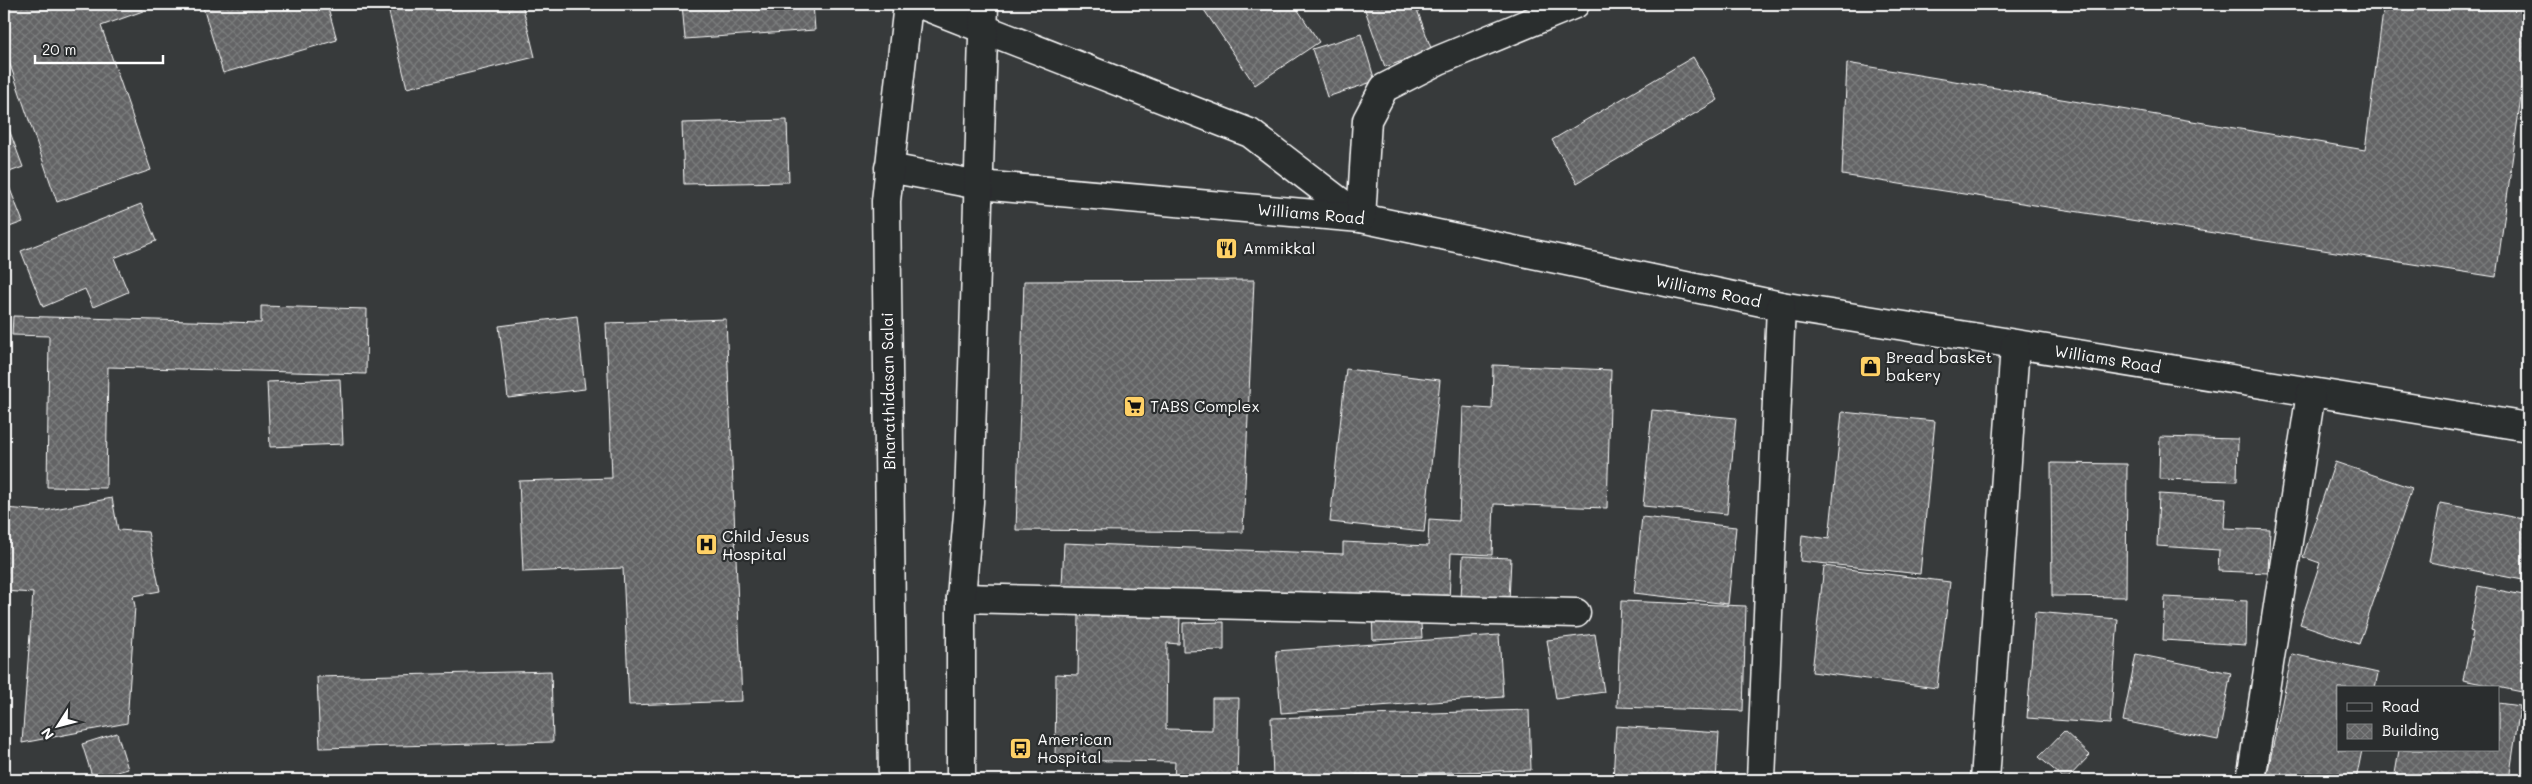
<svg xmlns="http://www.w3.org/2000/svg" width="2532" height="784" font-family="Mali,sans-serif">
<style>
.building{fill:url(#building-cross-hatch);stroke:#fff}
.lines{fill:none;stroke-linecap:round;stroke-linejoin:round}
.minor-casing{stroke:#fff;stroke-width:31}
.major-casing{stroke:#fff;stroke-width:31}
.minor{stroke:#2a2d2e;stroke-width:28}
.major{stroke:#2a2d2e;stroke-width:28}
.labels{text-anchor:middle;stroke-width:4.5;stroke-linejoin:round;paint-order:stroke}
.street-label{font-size:16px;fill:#fff;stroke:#2a2d2e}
.poi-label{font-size:16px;fill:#fff;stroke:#2a2d2e;text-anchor:start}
</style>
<defs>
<pattern id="building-cross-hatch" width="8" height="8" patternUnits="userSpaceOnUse" patternTransform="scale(1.25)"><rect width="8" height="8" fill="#636465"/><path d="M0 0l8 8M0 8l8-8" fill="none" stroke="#7a7b7c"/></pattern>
</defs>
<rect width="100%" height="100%" fill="#373a3b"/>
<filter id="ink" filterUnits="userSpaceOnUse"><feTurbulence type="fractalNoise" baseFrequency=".02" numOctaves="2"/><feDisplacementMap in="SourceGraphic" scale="10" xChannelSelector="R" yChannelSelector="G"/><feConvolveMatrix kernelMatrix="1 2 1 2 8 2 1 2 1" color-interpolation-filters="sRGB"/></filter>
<g filter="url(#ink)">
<g class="building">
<polygon points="4,4 140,4 143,11 101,26 151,170 57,202 4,47"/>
<polygon points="202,4 327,4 337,40 223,73"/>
<polygon points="387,4 522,4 535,57 407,88"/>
<polygon points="682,4 813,4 815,30 685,39"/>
<polygon points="1200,4 1294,4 1319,42 1255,85"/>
<polygon points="1363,4 1415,4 1432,51 1385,67"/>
<polygon points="2384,4 2528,4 2528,46 2496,277 1842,175 1847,63 2365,150"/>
<polygon points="1361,34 1375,81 1327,97 1312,49"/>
<polygon points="1693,57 1718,100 1577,183 1552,140"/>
<polygon points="4,116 23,167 4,174 23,222 4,229"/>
<polygon points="787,120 789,182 684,184 682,123"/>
<polygon points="141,204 156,241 114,258 128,292 93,307 85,289 43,307 21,251"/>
<polygon points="1254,280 1243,532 1016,530 1024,281"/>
<polygon points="261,306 367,309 366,374 108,367 106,488 47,487 49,336 12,335 13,316 261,323"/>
<polygon points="577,316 585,389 508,398 499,326"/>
<polygon points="726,319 742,701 629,705 623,568 523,572 519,481 612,478 606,323"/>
<polygon points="1493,365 1611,370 1607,508 1494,504 1492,555 1451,553 1449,602 1062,586 1064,543 1343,554 1343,542 1428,546 1429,519 1459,521 1463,407 1492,409"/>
<polygon points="1346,369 1440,380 1424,532 1330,522"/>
<polygon points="340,379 343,444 270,447 267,382"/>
<polygon points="1652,410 1736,418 1727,514 1643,506"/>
<polygon points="1842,412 1935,421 1920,574 1800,561 1802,535 1829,539"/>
<polygon points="2160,437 2238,439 2237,481 2159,479"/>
<polygon points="2335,462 2412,488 2359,644 2300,624 2320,563 2303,557"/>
<polygon points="2051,463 2127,464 2126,597 2052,596"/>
<polygon points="2159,494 2226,498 2224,528 2270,530 2268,573 2218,571 2219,550 2157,546"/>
<polygon points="112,498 118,530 148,532 160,591 133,596 135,606 127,723 22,743 33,593 4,591 4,508 44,511"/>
<polygon points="2440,503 2528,520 2528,581 2429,562"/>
<polygon points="1642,517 1736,527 1728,604 1634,593"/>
<polygon points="1463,556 1511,558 1509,602 1461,600"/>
<polygon points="1824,566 1950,582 1937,688 1812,672"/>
<polygon points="2478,586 2528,596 2528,669 2526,668 2522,692 2463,680 2473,632 2470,631"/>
<polygon points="2165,597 2247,601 2246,645 2163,640"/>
<polygon points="1621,601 1746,606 1743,711 1617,707"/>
<polygon points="1420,611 1422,638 1373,640 1372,614"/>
<polygon points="2035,612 2118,619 2110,724 2027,718"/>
<polygon points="1079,614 1180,616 1179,644 1167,643 1166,729 1212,730 1212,698 1239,698 1237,780 1174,780 1175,762 1055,760 1056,674 1078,675"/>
<polygon points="1224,622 1224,650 1183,651 1183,623"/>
<polygon points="1595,634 1604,692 1556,699 1547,640"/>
<polygon points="1499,635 1503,697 1281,713 1276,651"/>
<polygon points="2136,654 2231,673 2218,740 2123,721"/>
<polygon points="2292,654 2378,673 2375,688 2338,688 2338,750 2362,750 2356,780 2266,780"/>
<polygon points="551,671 553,742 320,748 317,677"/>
<polygon points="2498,703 2520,706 2509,780 2394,780 2399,750 2498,750"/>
<polygon points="1529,710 1531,770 1356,775 1356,780 1273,780 1271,718"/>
<polygon points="1616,726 1719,733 1716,780 1613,780"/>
<polygon points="2064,731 2090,755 2066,780 2039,757"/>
<polygon points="117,733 128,769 93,779 82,744"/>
</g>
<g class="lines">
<defs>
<g id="minor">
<polyline points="920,4 1250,133 1361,218"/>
<path id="s1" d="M889 168 979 185 1361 218 1781 306 2528 427"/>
<polyline points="1361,218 1367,120 1384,88 1439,60 1575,4"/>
<polyline points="961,598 1576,613"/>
<polyline points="1761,780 1781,306"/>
<polyline points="1985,780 2015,345"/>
<polyline points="2251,780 2311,393"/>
</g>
<g id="major">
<polyline points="893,780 886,201 908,4"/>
<polyline points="961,780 961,598 969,502 984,4"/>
</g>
</defs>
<use href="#minor" class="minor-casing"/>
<use href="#major" class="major-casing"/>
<use href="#minor" class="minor"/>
<use href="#major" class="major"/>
</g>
</g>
<defs>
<symbol id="restaurant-square" viewBox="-11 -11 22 22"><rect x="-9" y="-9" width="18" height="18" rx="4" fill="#ffd166" stroke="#2a2d2e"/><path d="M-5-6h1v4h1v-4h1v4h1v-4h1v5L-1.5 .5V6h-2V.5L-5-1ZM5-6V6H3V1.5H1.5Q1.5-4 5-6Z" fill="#111"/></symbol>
<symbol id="shop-square" viewBox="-11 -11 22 22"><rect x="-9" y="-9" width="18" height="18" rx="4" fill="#ffd166" stroke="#2a2d2e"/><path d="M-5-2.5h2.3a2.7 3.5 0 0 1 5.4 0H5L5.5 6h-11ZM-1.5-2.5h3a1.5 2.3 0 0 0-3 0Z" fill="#111"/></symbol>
<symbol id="supermarket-square" viewBox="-11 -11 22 22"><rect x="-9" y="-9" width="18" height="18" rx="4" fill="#ffd166" stroke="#2a2d2e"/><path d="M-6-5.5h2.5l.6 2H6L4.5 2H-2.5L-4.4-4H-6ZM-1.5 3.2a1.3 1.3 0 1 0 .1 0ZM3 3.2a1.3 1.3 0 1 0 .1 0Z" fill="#111"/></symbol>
<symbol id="hospital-square" viewBox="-11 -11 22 22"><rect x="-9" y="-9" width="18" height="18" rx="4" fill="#ffd166" stroke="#2a2d2e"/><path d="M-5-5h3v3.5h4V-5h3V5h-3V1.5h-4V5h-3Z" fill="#111"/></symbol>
<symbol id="bus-square" viewBox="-11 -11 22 22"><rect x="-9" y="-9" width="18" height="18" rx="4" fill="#ffd166" stroke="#2a2d2e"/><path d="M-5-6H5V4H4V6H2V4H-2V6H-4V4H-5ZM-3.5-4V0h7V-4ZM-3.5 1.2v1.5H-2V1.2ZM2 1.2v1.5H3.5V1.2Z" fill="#111"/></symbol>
</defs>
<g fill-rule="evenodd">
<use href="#restaurant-square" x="1214" y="236" width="25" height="25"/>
<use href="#shop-square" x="1858" y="354" width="25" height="25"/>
<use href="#supermarket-square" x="1122" y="394" width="25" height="25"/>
<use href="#hospital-square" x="694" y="532" width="25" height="25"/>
<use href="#bus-square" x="1008" y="736" width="25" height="25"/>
</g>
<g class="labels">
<g class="street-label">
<text dy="6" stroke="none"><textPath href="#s1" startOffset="425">Williams Road</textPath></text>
<text dy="6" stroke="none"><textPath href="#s1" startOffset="830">Williams Road</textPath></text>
<text dy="6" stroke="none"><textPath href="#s1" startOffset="1235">Williams Road</textPath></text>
<text transform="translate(888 391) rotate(-91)" y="6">Bharathidasan Salai</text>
</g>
<g class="poi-label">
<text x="1243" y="254">Ammikkal</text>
<text x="1886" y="363">Bread basket<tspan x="1886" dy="18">bakery</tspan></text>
<text x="1150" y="412">TABS Complex</text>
<text x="722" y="542">Child Jesus<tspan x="722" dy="18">Hospital</tspan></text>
<text x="1037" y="745">American<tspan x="1037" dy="18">Hospital</tspan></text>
</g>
</g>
<rect width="2532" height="784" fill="none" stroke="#2a2d2e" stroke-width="20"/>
<rect x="10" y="10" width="2512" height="764" fill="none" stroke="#fff" stroke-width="2" filter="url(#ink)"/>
<rect x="2337" y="686" width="162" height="65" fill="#2a2d2e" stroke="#7f8182"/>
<rect x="2347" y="703" width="25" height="8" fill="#2a2d2e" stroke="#7f8182"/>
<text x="2382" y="712" font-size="15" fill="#ffffff">Road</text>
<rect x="2347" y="724" width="25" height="15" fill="url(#building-cross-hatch)" stroke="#7f8182"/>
<text x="2382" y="736" font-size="15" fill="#ffffff">Building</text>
<g transform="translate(58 726) rotate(234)" stroke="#2a2d2e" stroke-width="4" paint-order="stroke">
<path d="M0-4L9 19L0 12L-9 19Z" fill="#ffffff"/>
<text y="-8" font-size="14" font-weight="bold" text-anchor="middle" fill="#ffffff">N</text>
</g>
<path d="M35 55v8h128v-8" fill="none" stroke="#ffffff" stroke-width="2.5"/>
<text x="42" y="55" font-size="15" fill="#ffffff" stroke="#2a2d2e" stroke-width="4" paint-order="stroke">20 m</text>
</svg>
